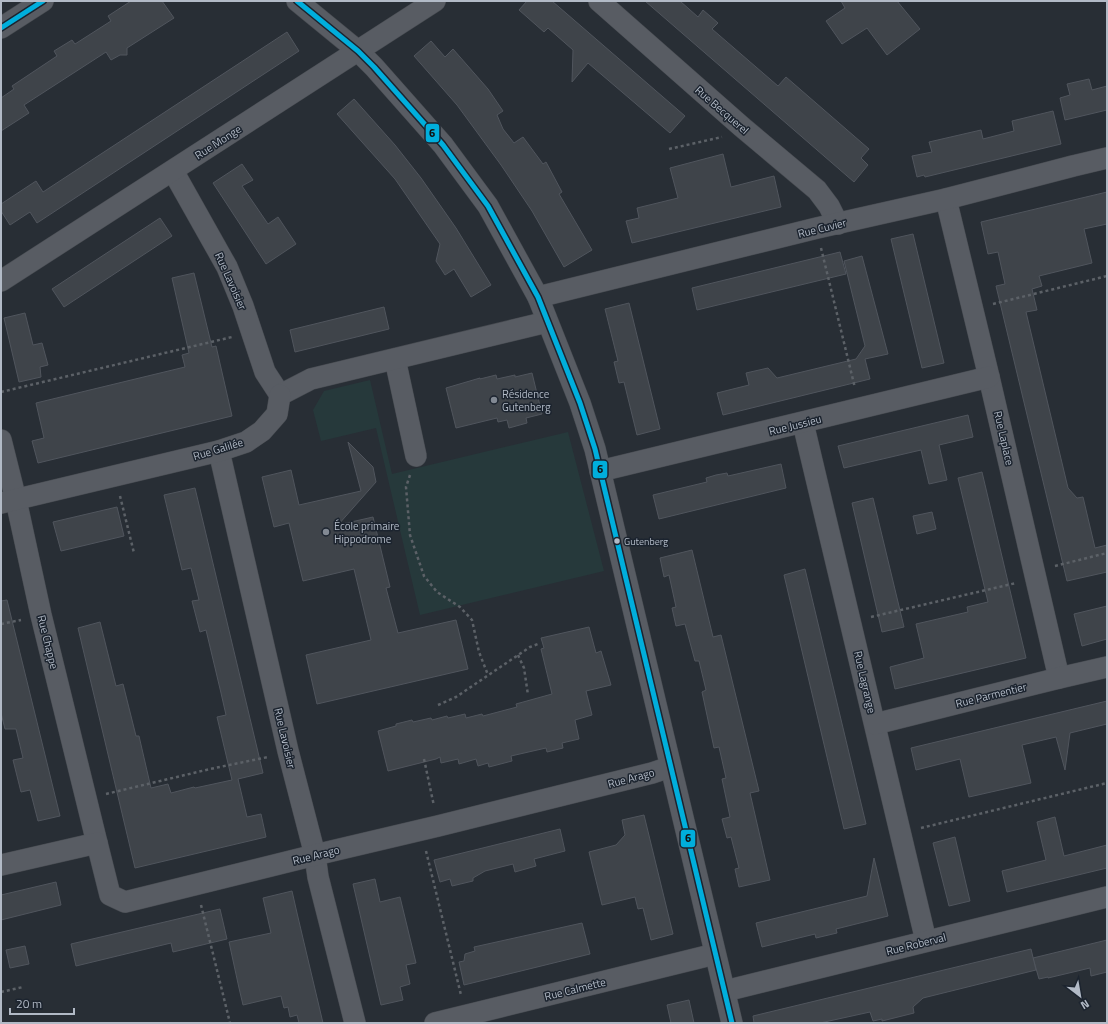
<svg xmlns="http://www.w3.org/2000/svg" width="1108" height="1024" font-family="'Titillium Web',sans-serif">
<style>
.green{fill:#26393b}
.building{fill:#3f444a;stroke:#50555d}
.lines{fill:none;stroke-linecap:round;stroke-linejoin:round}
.minor-casing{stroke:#464a50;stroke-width:22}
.path{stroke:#5c6167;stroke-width:2.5;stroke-dasharray:3 3;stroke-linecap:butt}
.minor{stroke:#585c63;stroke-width:21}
.bus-1-casing{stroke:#1c242f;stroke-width:8}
.bus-1{stroke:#00aedc;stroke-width:5}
.poi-dot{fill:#828993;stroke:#1c242f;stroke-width:1.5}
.bus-dot{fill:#b2bac6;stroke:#1c242f;stroke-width:1.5}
.labels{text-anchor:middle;stroke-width:3;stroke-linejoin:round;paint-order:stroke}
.bus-label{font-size:10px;fill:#b2bac6;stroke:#1c242f;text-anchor:start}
.street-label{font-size:11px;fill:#b2bac6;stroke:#1c242f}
.poi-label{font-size:11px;fill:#b2bac6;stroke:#1c242f;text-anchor:start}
.line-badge{stroke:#1c242f;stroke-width:1.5}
.pale-badge-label{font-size:11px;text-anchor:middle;font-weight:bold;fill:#111}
</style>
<rect width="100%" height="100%" fill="#282e35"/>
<polygon class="green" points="370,380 392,474 568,432 604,571 420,615 376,428 321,441 313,410 324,391"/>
<g class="building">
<polygon points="131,1 162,1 174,18 127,48 127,55 120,55 111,60 106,52 24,105 29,113 1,131 1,98 14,89 12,86 57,56 54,51 72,40 75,44 111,21 108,16"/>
<polygon points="527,1 552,1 685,116 670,133 588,63 572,82 573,50 548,28 544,32 519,10"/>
<polygon points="645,1 680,1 698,17 703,10 718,23 712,29 778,86 786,77 869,149 861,158 868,165 854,182"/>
<polygon points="841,1 897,1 920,29 887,55 867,28 842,44 826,21 845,8"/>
<polygon points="287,32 299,51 37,223 30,212 10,225 1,211 1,204 36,181 43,192"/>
<polygon points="431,41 445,57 453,49 488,89 503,111 497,115 503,129 514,143 523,137 543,164 546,162 562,192 559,194 592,250 564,267 532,211 501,165 457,105 414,56"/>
<polygon points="1089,79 1092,90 1107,86 1107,110 1065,120 1060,98 1070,95 1067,84"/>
<polygon points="354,99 395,145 421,178 456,228 491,285 471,297 454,269 445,275 436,261 440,244 395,179 337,114"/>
<polygon points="1053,111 1061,144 925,177 924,175 917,177 912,156 932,152 929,142 981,130 983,139 1014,131 1012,121"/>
<polygon points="723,154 731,187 774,176 781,207 632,243 626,221 639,218 637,208 678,198 670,168"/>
<polygon points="242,164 253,180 242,186 268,224 278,217 296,244 266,264 213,183"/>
<polygon points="1107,192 1107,224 1084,229 1092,263 1039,276 1042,286 1032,289 1037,310 1026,312 1068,488 1077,498 1083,497 1095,548 1107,545 1107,572 1067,581 996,286 1005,284 998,252 988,254 981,222"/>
<polygon points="160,218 172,236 64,307 52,289"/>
<polygon points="913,234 944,363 922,368 891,239"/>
<polygon points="840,252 846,274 697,310 692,288"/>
<polygon points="862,256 888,354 865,359 870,379 723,415 717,393 749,385 746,373 768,368 777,378 856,359 865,346 844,261"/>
<polygon points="194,273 212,347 216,346 232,416 38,463 32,441 44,438 36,403 185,367 182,355 189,353 172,278"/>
<polygon points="629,303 660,429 637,435 624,382 619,383 614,362 618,361 605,309"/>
<polygon points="384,307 389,329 295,352 290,330"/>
<polygon points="25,313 33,345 42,343 48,365 40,367 41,377 19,382 4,318"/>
<polygon points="532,373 542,414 526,418 527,423 509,428 507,420 498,422 497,418 456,428 446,388 480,378 480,379 496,375 497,379 515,375 515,377"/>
<polygon points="968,415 973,437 939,445 947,480 929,484 921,450 844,468 838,446"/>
<polygon points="348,442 373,467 376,482 338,525 373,517 390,587 386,588 398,633 456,620 468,669 317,704 306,655 371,640 354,569 303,581 289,523 274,527 262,477 291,470 299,505 361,491"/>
<polygon points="781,464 786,488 659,519 653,495 707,482 706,478 716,475 727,473 728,476"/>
<polygon points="982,472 1026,658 895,689 890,667 924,658 916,624 968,612 967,607 988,602 958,478"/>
<polygon points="195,488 263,773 238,779 247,817 261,814 266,837 135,868 78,628 100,622 116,686 123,684 136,736 139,736 151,788 168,784 171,793 194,787 195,788 232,780 217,717 226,715 221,693 206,630 200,632 192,601 199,600 191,568 182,570 164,495"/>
<polygon points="873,498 904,627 882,632 852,503"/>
<polygon points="117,507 124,536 61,551 53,522"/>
<polygon points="932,512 936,529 917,534 913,516"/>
<polygon points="692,550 713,637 721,635 759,791 750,793 770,880 739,887 735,869 739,868 731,837 727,838 722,819 730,817 722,779 726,778 719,747 714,748 702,692 706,690 699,661 695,661 685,624 676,626 672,608 676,607 669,575 664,577 660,558"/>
<polygon points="805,569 866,824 844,829 784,575"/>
<polygon points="7,600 60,816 38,821 30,790 21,792 13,760 23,758 16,729 5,729 1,713 1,601"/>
<polygon points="1107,606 1107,639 1082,646 1074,614"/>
<polygon points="589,627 596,653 601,651 611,685 586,691 592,715 575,720 579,739 562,743 563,748 547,752 546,748 511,756 512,761 489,767 488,763 478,766 476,759 459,764 458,759 441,763 440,757 436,759 388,771 378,731 396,726 396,724 412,720 413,722 431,718 432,720 447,716 448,718 465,714 466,718 482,714 483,716 517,707 516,704 552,694 541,649 544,648 541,638"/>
<polygon points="1107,701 1107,724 1070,733 1065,770 1056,737 1022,745 1031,783 969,797 960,759 916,770 911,748"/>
<polygon points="644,815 673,934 651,940 643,908 638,909 635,897 602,905 589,852 616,845 625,835 622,820"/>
<polygon points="1055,817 1064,856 1107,845 1107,868 1007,892 1002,871 1046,860 1037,822"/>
<polygon points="560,829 565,851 534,859 536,866 515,872 513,864 485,871 473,878 473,881 452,886 450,879 440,882 434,860"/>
<polygon points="955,837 970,901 949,906 933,843"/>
<polygon points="874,858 888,916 836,929 837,933 816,938 815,934 762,947 756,923 867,896"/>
<polygon points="375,879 380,902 400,897 416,963 406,965 410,984 400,987 403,1000 381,1005 353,884"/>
<polygon points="56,882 61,905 1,920 1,895"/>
<polygon points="292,891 297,913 323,1023 299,1023 297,1015 290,1017 288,1007 284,1008 281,996 243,1005 239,988 229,942 271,933 263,898"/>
<polygon points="220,909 227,939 173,952 171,943 76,966 71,944"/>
<polygon points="582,923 590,954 464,985 459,962 464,961 465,954 475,951 474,947"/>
<polygon points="1107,940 1107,972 1091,976 1090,968 1048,978 1048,977 1039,979 1033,958"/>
<polygon points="25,946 29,964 10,968 6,950"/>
<polygon points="1031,949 1036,970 923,998 913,1007 914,1013 882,1021 882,1019 873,1021 870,1012 820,1023 754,1023 753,1016"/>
<polygon points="689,1000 694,1023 671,1023 667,1005"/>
</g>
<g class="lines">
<defs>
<g id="minor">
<polyline points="297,1 358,51 374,67 443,145 488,206 538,297 580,403 595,449 732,1023"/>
<polyline points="599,1 742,127 817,190 829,206 838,224"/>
<polyline points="1,28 43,1"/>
<polyline points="173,171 227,267 243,306 265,372 280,395"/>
<polyline points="946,199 989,377 1059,678"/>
<polyline points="1,281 435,1"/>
<polyline points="538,297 817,228 946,199 1073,166 1107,158"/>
<polyline points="395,359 416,456"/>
<polyline points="280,395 311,379 547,322"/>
<polyline points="803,423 926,941"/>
<polyline points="1,440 16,500 41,615 97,843"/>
<polyline points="219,451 288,751 315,855 318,877 355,1023"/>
<polyline points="600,471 989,377"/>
<polyline points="1,503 219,451 246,442 262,431 277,414 280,395"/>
<polyline points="875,724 1059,678 1107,667"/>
<polyline points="1,865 97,843 110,895 125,902 315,855 438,826 652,773 670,767"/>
<polyline points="725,991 1107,897"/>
<polyline points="435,1023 715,954"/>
</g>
</defs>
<use href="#minor" class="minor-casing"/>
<g class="path">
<polyline points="669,149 722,137"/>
<polyline points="821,248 855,388"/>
<polyline points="993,304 1107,276"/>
<polyline points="1,392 232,337"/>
<polyline points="410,475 406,487 410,535 424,576 437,592 460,607 472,620 479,652 488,675"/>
<polyline points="120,496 134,553"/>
<polyline points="1055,566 1107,553"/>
<polyline points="871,617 1016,583"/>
<polyline points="1,624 21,620"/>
<polyline points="518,655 524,668 528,695"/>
<polyline points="438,705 456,697 530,647 538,644"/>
<polyline points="424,759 434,806"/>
<polyline points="106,794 210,769 268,757"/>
<polyline points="921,828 1107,783"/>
<polyline points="426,851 461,995"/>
<polyline points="201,905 230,1023"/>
<polyline points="1,992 23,987"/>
</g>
<use href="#minor" class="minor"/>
<defs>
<g id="bus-1">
<polyline points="297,1 358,51 374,67 443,145 488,206 538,297 580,403 595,449 732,1023"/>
<polyline points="1,28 43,1"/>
</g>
</defs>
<use href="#bus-1" class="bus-1-casing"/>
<use href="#bus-1" class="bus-1"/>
</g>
<g class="poi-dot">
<circle cx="494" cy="400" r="4"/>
<circle cx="326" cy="532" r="4"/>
</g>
<circle class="bus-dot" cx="617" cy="541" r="3.5"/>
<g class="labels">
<g class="bus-label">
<text x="624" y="545">Gutenberg</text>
</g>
<g class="street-label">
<text transform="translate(722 110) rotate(41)" y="4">Rue Becquerel</text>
<text transform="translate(218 142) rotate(-33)" y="4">Rue Monge</text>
<text transform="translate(822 228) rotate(-14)" y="4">Rue Cuvier</text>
<text transform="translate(231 281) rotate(66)" y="4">Rue Lavoisier</text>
<text transform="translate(795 425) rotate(-14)" y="4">Rue Jussieu</text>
<text transform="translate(1004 438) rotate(77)" y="4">Rue Laplace</text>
<text transform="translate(218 449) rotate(-17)" y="4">Rue Galilée</text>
<text transform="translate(48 642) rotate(76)" y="4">Rue Chappe</text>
<text transform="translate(865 682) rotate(77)" y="4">Rue Lagrange</text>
<text transform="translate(991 695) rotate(-14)" y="4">Rue Parmentier</text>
<text transform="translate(285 738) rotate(77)" y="4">Rue Lavoisier</text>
<text transform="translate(631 778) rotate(-15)" y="4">Rue Arago</text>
<text transform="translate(316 855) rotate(-14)" y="4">Rue Arago</text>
<text transform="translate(916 944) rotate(-14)" y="4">Rue Roberval</text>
<text transform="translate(575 989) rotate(-14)" y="4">Rue Calmette</text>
</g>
<g class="poi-label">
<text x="502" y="398">Résidence<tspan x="502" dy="13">Gutenberg</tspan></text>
<text x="334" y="530">École primaire<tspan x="334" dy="13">Hippodrome</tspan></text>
</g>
</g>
<g class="line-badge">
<rect x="425" y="123" width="15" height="20" rx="4" fill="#00aedc"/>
<rect x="592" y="460" width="16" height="19" rx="4" fill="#00aedc"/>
<rect x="680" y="829" width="16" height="19" rx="4" fill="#00aedc"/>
</g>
<g class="pale-badge-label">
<text x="432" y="137">6</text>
<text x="600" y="473">6</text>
<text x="688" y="842">6</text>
</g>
<rect width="1108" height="1024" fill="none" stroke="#b2bac6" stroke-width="4"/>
<g transform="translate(1080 996) rotate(149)" stroke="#1c242f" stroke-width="3" paint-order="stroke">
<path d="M0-3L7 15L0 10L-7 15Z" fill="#b2bac6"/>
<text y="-6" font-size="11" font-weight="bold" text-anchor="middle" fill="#b2bac6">N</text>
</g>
<path d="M10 1008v6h64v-6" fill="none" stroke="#b2bac6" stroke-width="2"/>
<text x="16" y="1008" font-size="12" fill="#b2bac6" stroke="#1c242f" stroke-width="3" paint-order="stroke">20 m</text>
</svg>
